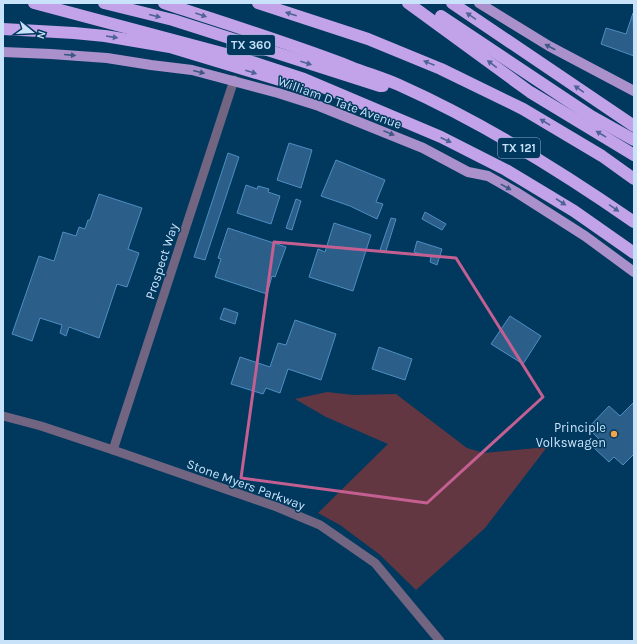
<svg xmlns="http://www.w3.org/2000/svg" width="637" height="644" font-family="Karla,sans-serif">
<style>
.green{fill:#623741}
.building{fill:#2b5f89;stroke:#4d8ec3}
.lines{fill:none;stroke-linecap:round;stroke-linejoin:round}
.minor{stroke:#716581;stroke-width:9}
.major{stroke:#ab91cb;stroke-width:10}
.highway{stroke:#c2a2e8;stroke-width:12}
.oneway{fill:#4e6395}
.oneway2{fill:#3c5884}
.marked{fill:none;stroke:#c45f92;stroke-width:3;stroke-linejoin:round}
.poi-dot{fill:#f6a246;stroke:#01395e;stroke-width:1.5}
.labels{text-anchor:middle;stroke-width:3;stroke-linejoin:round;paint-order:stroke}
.shield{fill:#01395e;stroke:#8cafca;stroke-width:1}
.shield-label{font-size:12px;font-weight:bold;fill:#c8e2f9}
.street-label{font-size:13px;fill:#c8e2f9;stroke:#01395e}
.poi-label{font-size:13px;fill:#c8e2f9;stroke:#01395e;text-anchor:end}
</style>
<rect width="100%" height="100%" fill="#01395e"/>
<polygon class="green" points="327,392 354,395 396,394 467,448 484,453 547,447 485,528 416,590 379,554 340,525 318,513 388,444 326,417 295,399"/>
<g class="building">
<polygon points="633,13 634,56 601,44 606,28 626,34"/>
<polygon points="289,143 312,150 301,188 277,180"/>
<polygon points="228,153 239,157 205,260 194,257"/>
<polygon points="336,160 385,180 376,202 383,204 377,219 350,206 321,196"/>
<polygon points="246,185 257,189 258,186 269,189 268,192 280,196 271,224 237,213"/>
<polygon points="99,194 142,208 128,249 139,253 127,287 117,284 99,338 69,327 66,336 60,333 62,325 40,318 32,341 12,334 39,256 54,261 63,232 76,236 79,227 85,229 88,220 90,220"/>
<polygon points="296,199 301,201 292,230 286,228"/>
<polygon points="425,212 446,224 442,230 422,219"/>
<polygon points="391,218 396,219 386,251 380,250"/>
<polygon points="334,223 371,235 353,291 309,277 318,249 325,252"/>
<polygon points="228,228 286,247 275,277 272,276 267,294 215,277 221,259 218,258"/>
<polygon points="417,241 442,249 437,265 430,262 431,257 414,252"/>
<polygon points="224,308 238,313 235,324 220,319"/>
<polygon points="510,316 541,336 523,364 491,344"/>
<polygon points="295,320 336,334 321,380 288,369 280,393 266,388 263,394 231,384 240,357 270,367 278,343 286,345"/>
<polygon points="379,347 412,359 405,380 372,369"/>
<polygon points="634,402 634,454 623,465 614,457 609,462 593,447 600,440 588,428 609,406 620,416"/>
</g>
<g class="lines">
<g class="minor">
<polyline points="3,416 41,426 113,450 277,507 320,525 375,563 440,641"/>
<polyline points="113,450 234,80"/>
</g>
<g class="major">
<polyline points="479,3 549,46 634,91"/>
<polyline points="3,52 51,54 107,58 151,65 192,70 278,93 319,106 423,148 468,172 488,176 516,192 585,236 634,272"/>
</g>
<g class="highway">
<polyline points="34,3 237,57 304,79 441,137 506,170 574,211 634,253"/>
<polyline points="104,3 173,20 380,86 383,86"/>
<path d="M164 3C227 24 289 43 351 67 366 73 383 78 399 85 482 122 559 170 634 222"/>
<polyline points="258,3 368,39 441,69 523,109 602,156 634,179"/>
<polyline points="408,3 530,92 634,155"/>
<polyline points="452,3 634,126"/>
<polyline points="441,16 591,116 634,140"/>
<polyline points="3,29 74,33 105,36 170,47 316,91"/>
</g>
</g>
<defs><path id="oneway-solid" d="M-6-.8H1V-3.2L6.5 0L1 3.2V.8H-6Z"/></defs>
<g class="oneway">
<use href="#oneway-solid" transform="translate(291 14) rotate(-162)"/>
<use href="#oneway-solid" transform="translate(201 15) rotate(19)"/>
<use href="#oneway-solid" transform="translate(155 16) rotate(14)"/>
<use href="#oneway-solid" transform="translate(471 16) rotate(-146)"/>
<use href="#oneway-solid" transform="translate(112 37) rotate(9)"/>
<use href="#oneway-solid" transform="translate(306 63) rotate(18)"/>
<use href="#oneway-solid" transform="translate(429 63) rotate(-158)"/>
<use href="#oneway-solid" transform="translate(492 64) rotate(-143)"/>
<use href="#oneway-solid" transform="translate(251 72) rotate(17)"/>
<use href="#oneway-solid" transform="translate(579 89) rotate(-146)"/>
<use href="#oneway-solid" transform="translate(545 122) rotate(-149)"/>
<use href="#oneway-solid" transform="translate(601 134) rotate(-149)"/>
<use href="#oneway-solid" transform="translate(446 140) rotate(25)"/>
<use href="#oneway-solid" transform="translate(561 202) rotate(33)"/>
<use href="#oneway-solid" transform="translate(614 208) rotate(35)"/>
</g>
<g class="oneway2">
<use href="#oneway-solid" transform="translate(550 47) rotate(-152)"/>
<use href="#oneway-solid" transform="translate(70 55) rotate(5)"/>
<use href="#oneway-solid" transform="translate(199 72) rotate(14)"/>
<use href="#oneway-solid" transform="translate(389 133) rotate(22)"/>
<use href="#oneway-solid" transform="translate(506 187) rotate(29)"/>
</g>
<path class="marked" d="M274 242 456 258 543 397 427 503 241 478Z"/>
<circle class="poi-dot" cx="614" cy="434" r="4"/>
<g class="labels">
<g class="shield">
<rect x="227" y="35" width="48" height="20" rx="3"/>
<rect x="498" y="138" width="42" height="20" rx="3"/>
</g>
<g class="shield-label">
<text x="251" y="49">TX 360</text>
<text x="519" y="152">TX 121</text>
</g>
<g class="street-label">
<text transform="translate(340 102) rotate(20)" y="5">William D Tate Avenue</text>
<text transform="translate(161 261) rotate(-72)" y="5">Prospect Way</text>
<text transform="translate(246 484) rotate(20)" y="5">Stone Myers Parkway</text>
</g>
<g class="poi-label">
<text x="606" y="432">Principle<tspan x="606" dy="15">Volkswagen</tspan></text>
</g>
</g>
<rect width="637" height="644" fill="none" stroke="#c8e2f9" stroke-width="8"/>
<g transform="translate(32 32) rotate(108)" stroke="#01395e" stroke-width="3" paint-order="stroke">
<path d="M0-3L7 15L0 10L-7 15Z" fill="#c8e2f9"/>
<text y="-6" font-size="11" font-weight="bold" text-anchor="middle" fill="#c8e2f9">N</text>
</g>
</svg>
